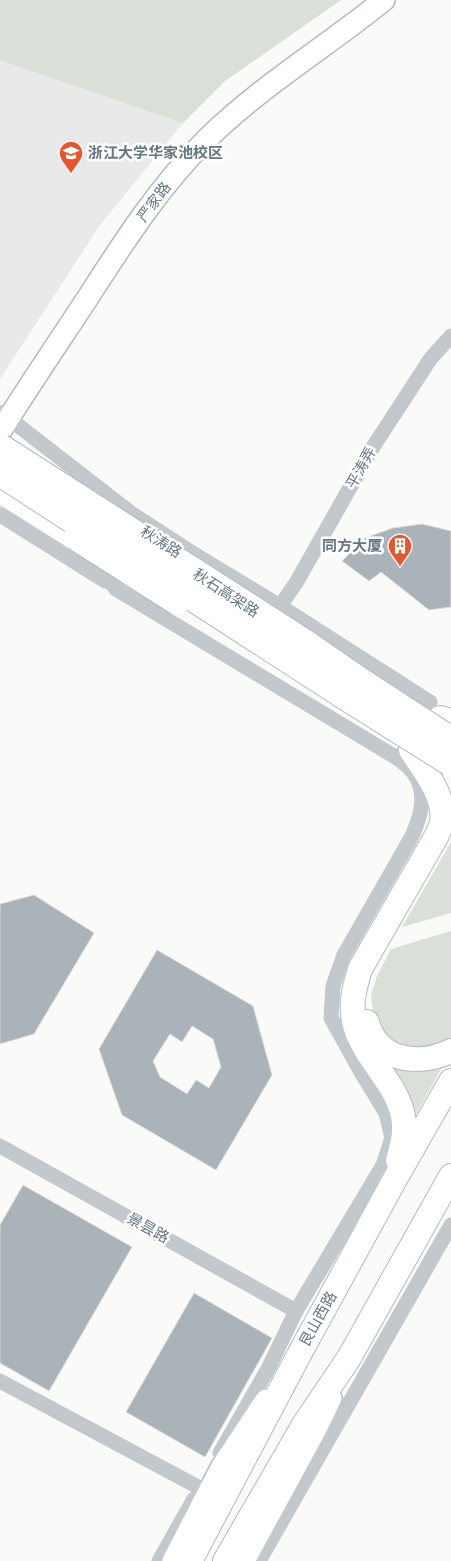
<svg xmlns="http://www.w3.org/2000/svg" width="451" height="1561" font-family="'Roboto Condensed','Noto Sans SC',sans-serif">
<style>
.built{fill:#e8e9e9}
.green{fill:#dadfd7}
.building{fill:#aab3b9;stroke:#dcdcda;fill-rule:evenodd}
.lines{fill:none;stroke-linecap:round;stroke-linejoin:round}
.secondary-casing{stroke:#b3babf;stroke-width:24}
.primary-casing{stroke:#b5babe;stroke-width:26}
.street{stroke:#c3c8cc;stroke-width:15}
.secondary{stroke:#fff;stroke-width:21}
.primary{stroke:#fff;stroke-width:24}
.primary-bridge-casing{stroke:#b5babe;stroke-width:26;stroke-linecap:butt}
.highway-bridge-casing{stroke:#b4b9bd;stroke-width:30;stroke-linecap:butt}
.primary-bridge{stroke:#fff;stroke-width:24}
.highway-bridge{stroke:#fff;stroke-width:28}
.labels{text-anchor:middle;stroke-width:5;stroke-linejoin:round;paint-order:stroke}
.poi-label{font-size:15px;font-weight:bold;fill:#657683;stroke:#fff;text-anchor:start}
.street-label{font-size:15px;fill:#657683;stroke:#fff}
</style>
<rect width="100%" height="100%" fill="#fafaf8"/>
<polygon class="built" points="0,0 341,0 225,81 183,123 100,225 0,379"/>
<g class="green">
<polygon points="0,0 341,0 225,81 183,123 0,60"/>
<polygon points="451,842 451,913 402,927"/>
<polygon points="451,931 451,1041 407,1051 385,1037 373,1013 371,996 377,976 391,949"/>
<polygon points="438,1063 441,1069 417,1113 410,1113 390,1070 395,1064"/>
</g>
<g class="building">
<polygon points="422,524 451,531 451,607 429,610 381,572 369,581 342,561 365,538 393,528"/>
<polygon points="34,895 94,933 34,1034 0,1044 0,904"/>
<path d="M157 950 253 1006 272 1075 216 1170 122 1115 99 1049ZM192 1026 213 1039 221 1067 209 1088 196 1080 187 1094 160 1077 153 1061 170 1034 182 1042Z"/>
<polygon points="23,1185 132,1247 49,1391 0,1363 0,1225"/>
<polygon points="194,1293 272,1338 205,1457 126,1412"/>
</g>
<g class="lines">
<defs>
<g id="secondary">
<path d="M0 432C28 387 58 343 87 299 123 243 160 185 208 138 261 86 326 47 384 0"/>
<polyline points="173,1561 221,1468 266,1400"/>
<polyline points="244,1561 316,1429 331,1398"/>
</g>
<g id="primary">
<polyline points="0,491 75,538"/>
<polyline points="440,718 451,721"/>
<path d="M367 1022C377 1062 419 1066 451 1051"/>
<path d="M398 1161C400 1152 404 1141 404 1131 407 1086 357 1058 353 1014 351 999 356 983 360 969L436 837C438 833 441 827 442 822 446 797 424 770 411 750"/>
<polyline points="190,1561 301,1351 394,1181 451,1081"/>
<polyline points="225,1561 305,1423 349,1358 451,1176"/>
</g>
</defs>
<use href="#secondary" class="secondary-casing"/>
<use href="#primary" class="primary-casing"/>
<g class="street">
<polyline points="2,413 131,513 194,554 280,606 430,702 420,727"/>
<polyline points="0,515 105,581"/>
<polyline points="85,551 116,589 397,758 405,751"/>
<polyline points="280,606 296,583 373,447 431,358 451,336"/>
<polyline points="0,1146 296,1311"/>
<polyline points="0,1381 200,1488"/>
<path d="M220 1453 269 1367 296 1311 383 1165 392 1138 386 1113 361 1072 331 1018 333 986 344 955 411 838C421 817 429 792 412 771 408 766 402 762 397 758"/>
<polyline points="159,1561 194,1499"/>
<polyline points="259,1561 451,1225"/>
</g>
<use href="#secondary" class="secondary"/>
<use href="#primary" class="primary"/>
<defs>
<polyline id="primary-bridge" points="75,538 177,603"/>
<g id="highway-bridge">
<polyline points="0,448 304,643 359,681 451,741"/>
<polyline points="0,472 349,698 451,762"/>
</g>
</defs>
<use href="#primary-bridge" class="primary-bridge-casing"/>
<use href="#highway-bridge" class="highway-bridge-casing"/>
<use href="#primary-bridge" class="primary-bridge"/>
<use href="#highway-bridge" class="highway-bridge"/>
</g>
<defs>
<symbol id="university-pin" viewBox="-11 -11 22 30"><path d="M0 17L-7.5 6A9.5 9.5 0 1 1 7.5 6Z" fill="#e4572e" stroke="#fff"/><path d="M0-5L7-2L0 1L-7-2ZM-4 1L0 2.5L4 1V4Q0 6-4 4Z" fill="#fff"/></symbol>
<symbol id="building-pin" viewBox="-11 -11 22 30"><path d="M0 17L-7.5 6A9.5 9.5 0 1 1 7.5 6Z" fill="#e4572e" stroke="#fff"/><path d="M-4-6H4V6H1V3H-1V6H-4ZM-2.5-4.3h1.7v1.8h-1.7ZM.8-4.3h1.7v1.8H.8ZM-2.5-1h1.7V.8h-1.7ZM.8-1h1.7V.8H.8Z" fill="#fff"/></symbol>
</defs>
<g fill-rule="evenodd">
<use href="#university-pin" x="57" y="139" width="28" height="38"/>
<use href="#building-pin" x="386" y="532" width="28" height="38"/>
</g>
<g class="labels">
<g class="poi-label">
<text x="88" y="158">浙江大学华家池校区</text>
<text x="382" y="551" text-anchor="end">同方大厦</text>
</g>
<g class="street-label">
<text transform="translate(154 202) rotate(-53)" y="5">严家路</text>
<text transform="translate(361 468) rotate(-61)" y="5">平涛弄</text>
<text transform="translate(161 542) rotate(32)" y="5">秋涛路</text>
<text transform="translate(226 593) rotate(33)" y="5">秋石高架路</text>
<text transform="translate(148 1228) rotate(29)" y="5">景昙路</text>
<text transform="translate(318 1319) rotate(-61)" y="5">艮山西路</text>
</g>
</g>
</svg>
